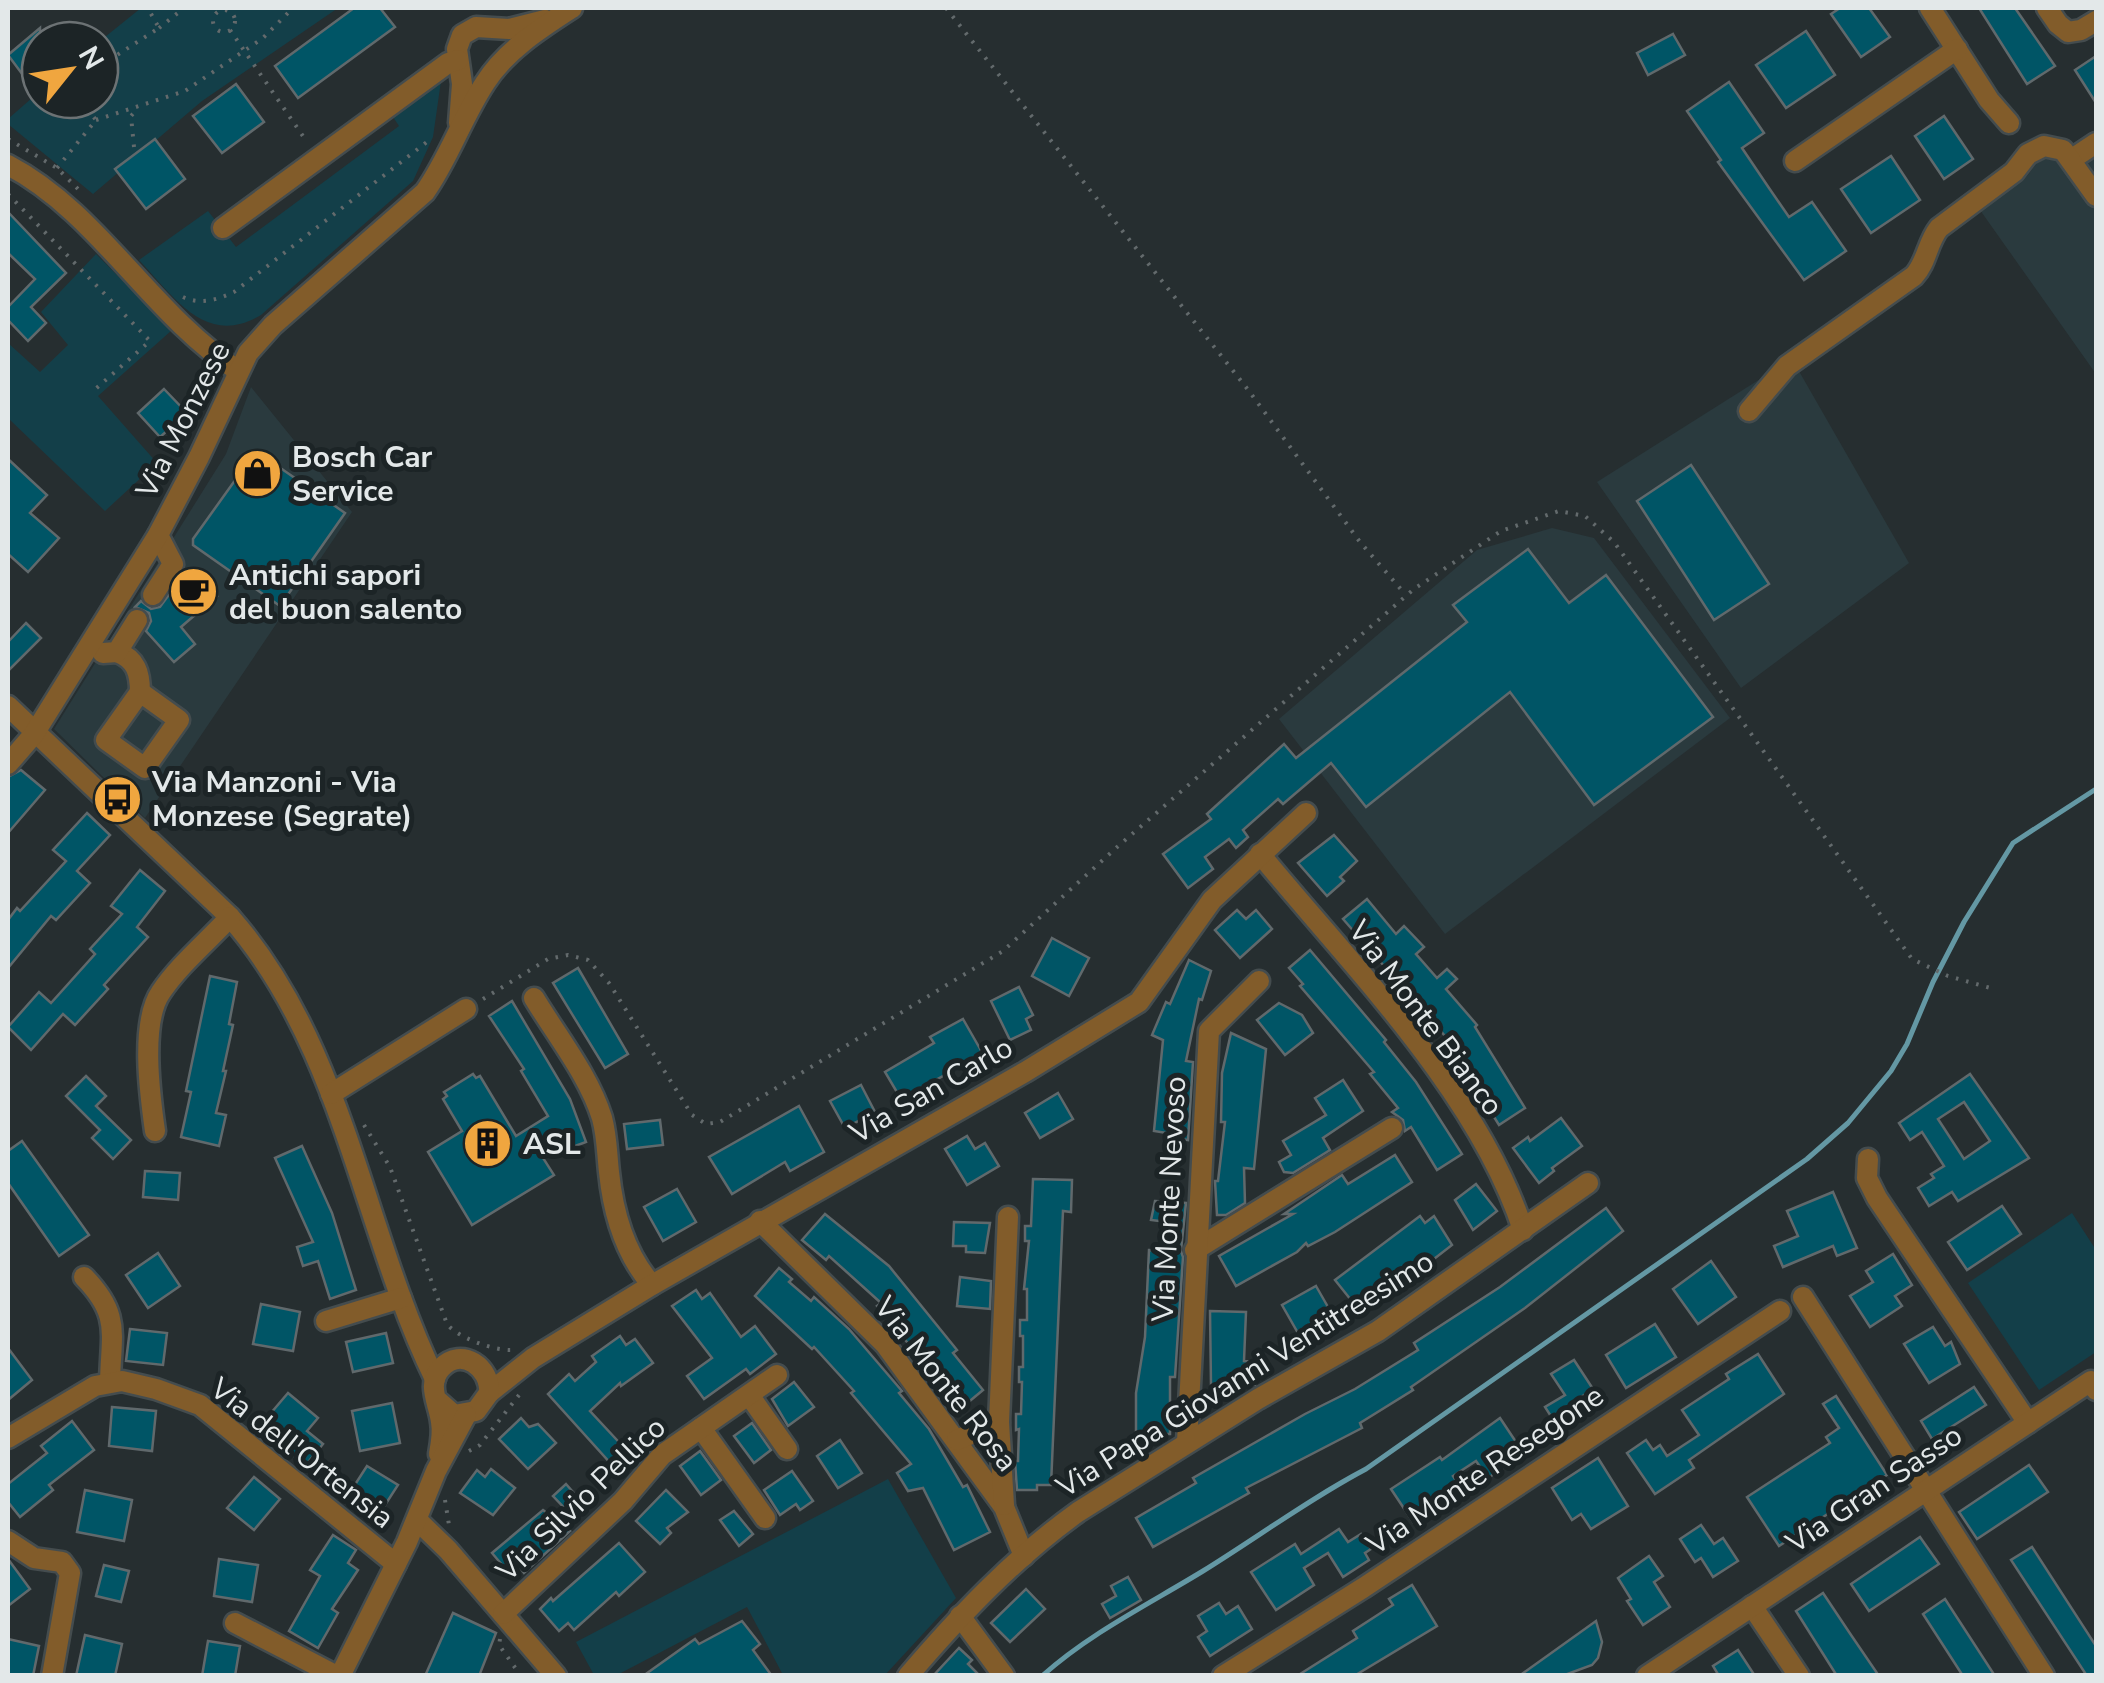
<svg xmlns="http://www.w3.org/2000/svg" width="2104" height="1683" font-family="'Nunito Sans',sans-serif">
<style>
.built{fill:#2a3a3e}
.green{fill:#133f49}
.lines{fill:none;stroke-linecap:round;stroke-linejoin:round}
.stream{stroke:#6498a4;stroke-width:5}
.building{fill:#056;stroke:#60696c;stroke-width:2.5;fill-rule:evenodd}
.minor-casing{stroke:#444c4e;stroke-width:25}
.path{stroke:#636a6c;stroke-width:4;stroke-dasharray:2.5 8;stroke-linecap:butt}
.minor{stroke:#825c2a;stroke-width:20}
.labels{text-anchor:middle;stroke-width:10;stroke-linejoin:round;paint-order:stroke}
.street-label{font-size:30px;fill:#e3e8e9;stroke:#1c2426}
.poi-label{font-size:30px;font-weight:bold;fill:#e3e8e9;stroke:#1c2426;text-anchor:start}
</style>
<rect width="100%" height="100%" fill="#262e30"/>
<g class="built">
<polygon points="2042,156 2063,162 2096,156 2096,374 1980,210 2027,176"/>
<polygon points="1792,359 1909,563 1741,688 1597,482"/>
<polygon points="251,387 352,512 145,818 54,729 226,454"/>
<polygon points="1552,528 1594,538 1730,718 1445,934 1279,719 1477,550"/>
</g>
<g class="green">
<polygon points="141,8 338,8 202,101 93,194 8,124 8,119 40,91 40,100 100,100 100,41"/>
<path d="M441 81 433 137 413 181 261 315C206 348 174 297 139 260L208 211 236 247 399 126 391 114Z"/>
<polygon points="96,254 172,330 98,396 157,463 105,511 8,418 8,343 40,372 68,345 41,312"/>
<polygon points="2072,1213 2096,1250 2096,1352 2039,1390 1968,1283"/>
<polygon points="888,1479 956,1598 885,1675 783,1675 747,1607 617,1675 594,1675 576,1642"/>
</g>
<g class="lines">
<path class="stream" d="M1042 1676C1090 1633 1149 1604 1203 1571 1258 1537 1309 1499 1366 1469L1807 1159 1848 1123 1891 1071 1907 1044 1933 982 1964 922 2013 843 2096 789"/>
</g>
<g class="building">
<polygon points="354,8 380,8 395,27 298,98 275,66"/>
<polygon points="1840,8 1869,8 1890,37 1861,57 1831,14"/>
<polygon points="1979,8 2015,8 2055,66 2027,84"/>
<polygon points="40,28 40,98 8,55"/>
<polygon points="1806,31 1835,75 1786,108 1756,65"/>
<polygon points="1673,34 1685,55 1648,75 1637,53"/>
<polygon points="2096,56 2096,103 2075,70"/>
<polygon points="1729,82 1764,133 1742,148 1769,188 1789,217 1812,202 1846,251 1804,280 1718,162 1721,160 1687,111"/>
<polygon points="236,84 264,122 222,153 193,116"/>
<polygon points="1944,116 1973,159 1944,179 1915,136"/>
<polygon points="155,139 185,179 146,209 115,169"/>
<polygon points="1891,156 1920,200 1871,233 1841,189"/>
<polygon points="8,212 66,273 31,307 46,323 28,341 8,320 8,307 35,279 8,253"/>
<polygon points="164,389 187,413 179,422 187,431 177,441 167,431 160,437 138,413"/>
<polygon points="256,451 345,513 280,606 193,545 193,539"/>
<polygon points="8,459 47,495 30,513 59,538 28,572 8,554"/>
<polygon points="1691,465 1769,584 1714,620 1637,501"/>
<polygon points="1528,549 1569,603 1606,575 1713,717 1594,805 1510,692 1366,807 1331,763 1283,804 1278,799 1243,830 1248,837 1236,848 1229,839 1205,857 1213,869 1188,888 1163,854 1211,819 1207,814 1284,744 1296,758 1467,622 1453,605"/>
<polygon points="194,569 217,596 181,627 195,644 174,662 146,631 151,621 149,613 135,607 141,601 151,609 160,607 176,585"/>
<polygon points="26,623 41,638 8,671 8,642"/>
<polygon points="21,770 45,790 8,833 8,777"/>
<polygon points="87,813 110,835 77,871 90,883 56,920 51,916 8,968 8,920 17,908 20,911 66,861 53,850"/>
<polygon points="1334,835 1357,861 1340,877 1344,881 1327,896 1298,863"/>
<polygon points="140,870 165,891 137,927 148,937 104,985 108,989 75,1025 63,1014 31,1050 8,1027 39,992 51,1003 95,954 90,949 122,914 111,906"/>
<polygon points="1367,899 1396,934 1404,926 1424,947 1416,954 1437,978 1447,969 1457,979 1446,989 1477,1025 1475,1027 1525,1108 1499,1125 1460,1062 1465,1059 1343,919"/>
<polygon points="1237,910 1246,919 1256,910 1272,929 1240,958 1215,930"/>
<polygon points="1052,938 1089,958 1069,996 1032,976"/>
<polygon points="1310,950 1386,1040 1384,1042 1416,1082 1462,1154 1437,1170 1411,1127 1405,1131 1403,1120 1392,1112 1398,1108 1370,1074 1374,1072 1300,986 1303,984 1289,968"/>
<polygon points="1189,960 1211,971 1202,1000 1199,999 1186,1061 1193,1062 1188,1140 1166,1137 1167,1133 1154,1131 1163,1040 1152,1035 1166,1002 1170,1004"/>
<polygon points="578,968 628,1054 605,1068 553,983"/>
<polygon points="210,976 237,982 229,1024 233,1025 223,1071 226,1071 216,1113 226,1115 219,1146 181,1137 191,1092 186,1091"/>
<polygon points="1019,987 1033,1015 1026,1019 1031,1030 1010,1040 991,1001"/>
<polygon points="512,1001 570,1099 586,1142 543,1158 554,1175 472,1225 428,1152 462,1131 443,1099 447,1096 444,1092 473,1074 476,1078 480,1076 516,1136 548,1116 521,1071 524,1069 489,1016"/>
<polygon points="1279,1003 1302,1015 1313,1033 1285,1055 1257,1020"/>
<polygon points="963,1019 983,1054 901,1099 885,1072 934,1043 930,1037"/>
<polygon points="1231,1033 1266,1049 1254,1169 1244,1168 1245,1203 1226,1215 1217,1215 1215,1181 1218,1181 1225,1122 1221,1122 1222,1073"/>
<path d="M1970 1074 2029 1158 1958 1201 1952 1192 1929 1206 1918 1188 1934 1178 1931 1174 1944 1166 1922 1132 1910 1140 1899 1123ZM1964 1102 1990 1141 1964 1159 1938 1119Z"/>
<polygon points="86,1076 106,1096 96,1106 131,1140 113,1159 92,1138 100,1130 66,1096"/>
<polygon points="1343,1080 1363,1111 1323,1138 1330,1150 1293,1173 1284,1172 1279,1162 1291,1155 1283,1141 1326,1115 1315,1098"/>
<polygon points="861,1085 875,1112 845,1128 830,1101"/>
<polygon points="1058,1093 1073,1119 1040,1138 1025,1113"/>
<polygon points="799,1106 824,1152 790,1171 785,1162 732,1194 709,1157"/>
<polygon points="1561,1118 1582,1146 1552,1168 1554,1171 1539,1183 1513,1148 1528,1137 1530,1141"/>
<polygon points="660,1120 663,1145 627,1149 624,1124"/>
<polygon points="967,1136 975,1149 985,1143 999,1166 967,1185 945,1149"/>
<polygon points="22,1141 89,1235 59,1256 8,1183 8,1151"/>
<polygon points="302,1146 332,1213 356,1290 330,1299 318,1261 303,1266 297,1247 313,1242 275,1158"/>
<polygon points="1395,1155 1412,1182 1335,1232 1308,1246 1306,1243 1297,1252 1236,1286 1219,1256 1293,1214 1284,1214 1342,1175 1348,1184"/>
<polygon points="145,1171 180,1173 178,1200 143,1197"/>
<polygon points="1033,1179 1072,1180 1071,1212 1063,1211 1051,1485 1037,1485 1037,1490 1017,1490 1015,1461 1018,1461 1019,1429 1016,1430 1016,1414 1021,1414 1022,1382 1019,1382 1019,1367 1023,1367 1023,1336 1020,1336 1020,1320 1027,1320 1027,1289 1024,1289 1029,1241 1025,1241 1025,1226 1031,1226"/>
<polygon points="1476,1184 1497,1211 1473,1230 1455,1200"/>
<polygon points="677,1189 696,1222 663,1241 644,1207"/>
<polygon points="1833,1192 1857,1248 1837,1256 1833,1246 1783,1267 1774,1246 1798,1236 1787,1211"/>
<polygon points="1155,1201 1186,1203 1181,1250 1167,1222 1151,1220"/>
<polygon points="2002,1206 2021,1234 1967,1270 1948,1242"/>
<polygon points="1606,1208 1623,1231 1525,1308 1411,1387 1413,1390 1360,1423 1362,1428 1246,1488 1249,1493 1153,1547 1136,1518 1196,1483 1193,1478 1305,1414 1355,1389 1418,1350 1414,1343 1500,1287"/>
<polygon points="825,1214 889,1266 957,1350 953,1353 983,1390 959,1410 939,1385 941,1383 877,1306 881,1303 829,1256 826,1260 802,1240"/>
<polygon points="1420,1216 1425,1223 1434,1216 1452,1245 1412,1276 1408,1271 1359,1310 1335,1280"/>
<polygon points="954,1222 990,1223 985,1253 966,1252 966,1246 953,1246"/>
<polygon points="1149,1250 1181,1251 1183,1257 1175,1377 1170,1377 1170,1434 1136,1434 1136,1393 1145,1337"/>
<polygon points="158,1253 180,1286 148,1308 126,1275"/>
<polygon points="1893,1254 1912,1285 1895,1296 1902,1306 1870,1327 1850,1296 1873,1282 1866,1271"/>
<polygon points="1711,1261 1736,1297 1698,1324 1673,1289"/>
<polygon points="779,1268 792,1279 789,1282 811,1301 814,1297 849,1329 902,1391 899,1393 929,1429 963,1487 967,1485 990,1532 954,1550 923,1488 908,1491 897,1473 911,1464 851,1393 854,1391 814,1347 812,1349 755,1296"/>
<polygon points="960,1277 991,1281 990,1309 957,1306"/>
<polygon points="1316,1286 1340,1328 1306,1347 1282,1305"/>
<polygon points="696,1290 702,1299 710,1293 741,1337 755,1326 776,1354 750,1374 746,1369 704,1399 687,1376 712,1358 672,1306"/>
<polygon points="261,1304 300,1312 293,1351 253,1344"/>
<polygon points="1210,1311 1246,1312 1244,1361 1255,1362 1255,1385 1211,1385"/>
<polygon points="1655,1324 1676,1357 1626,1388 1606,1355"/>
<polygon points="1933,1327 1945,1346 1951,1342 1960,1364 1929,1383 1904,1344"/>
<polygon points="130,1329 167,1333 163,1365 126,1361"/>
<polygon points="386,1333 393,1363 353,1372 346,1342"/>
<polygon points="620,1336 626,1345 635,1339 653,1363 621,1386 620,1383 590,1411 629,1453 613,1466 548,1394 569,1374 575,1381 596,1362 592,1356"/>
<polygon points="8,1348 32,1380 8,1400"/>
<polygon points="1758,1354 1784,1394 1689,1460 1694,1468 1655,1494 1627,1453 1646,1440 1653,1450 1660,1445 1667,1456 1699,1435 1682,1410 1729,1379 1726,1374"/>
<polygon points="1574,1360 1593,1389 1578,1399 1586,1412 1559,1429 1545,1407 1565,1395 1551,1374"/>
<polygon points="794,1382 814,1407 788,1426 772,1399"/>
<polygon points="1974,1387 1986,1405 1932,1439 1921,1421"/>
<polygon points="288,1393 318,1418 307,1431 323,1444 305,1466 259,1427"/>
<polygon points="1836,1396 1887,1475 1779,1546 1747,1497 1830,1443 1826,1437 1839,1428 1823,1404"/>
<polygon points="392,1403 400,1443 360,1451 352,1411"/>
<polygon points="112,1407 156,1411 152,1451 109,1446"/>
<polygon points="521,1418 529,1427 538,1424 556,1443 528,1469 499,1439"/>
<polygon points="1500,1418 1524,1454 1488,1478 1476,1461 1453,1476 1462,1489 1413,1522 1391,1489 1440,1457 1442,1460"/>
<polygon points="72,1421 94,1450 49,1485 53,1490 20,1517 8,1502 8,1484 47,1453 41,1446"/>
<polygon points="752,1423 771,1450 754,1463 734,1436"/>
<polygon points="840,1440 862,1473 838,1488 817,1456"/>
<polygon points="700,1451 721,1480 701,1495 680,1466"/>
<polygon points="1598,1458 1628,1506 1591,1529 1581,1514 1572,1520 1552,1488"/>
<polygon points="2029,1465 2048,1492 1977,1539 1959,1512"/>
<polygon points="367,1466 398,1485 376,1519 345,1500"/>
<polygon points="491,1469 515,1488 493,1515 460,1493 477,1470 485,1477"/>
<polygon points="792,1471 813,1501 800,1510 796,1504 780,1515 764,1490"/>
<polygon points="254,1477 280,1499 254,1530 227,1508"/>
<polygon points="566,1484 586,1507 574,1518 553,1496"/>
<polygon points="85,1490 132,1500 124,1541 77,1532"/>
<polygon points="666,1490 688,1512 667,1528 671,1533 660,1544 636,1521"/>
<polygon points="543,1510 570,1531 524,1573 518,1565 509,1573 492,1553"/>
<polygon points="734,1511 753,1534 739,1546 720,1520"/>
<polygon points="1701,1525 1714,1544 1723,1538 1738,1561 1713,1577 1701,1558 1695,1562 1680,1539"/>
<polygon points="1339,1529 1348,1542 1361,1534 1371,1549 1365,1553 1369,1560 1343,1577 1328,1553 1304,1568 1314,1585 1276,1610 1251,1572 1295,1544 1301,1554"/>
<polygon points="333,1535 356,1550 348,1563 358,1570 332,1609 338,1613 318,1648 289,1631 320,1576 310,1570"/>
<polygon points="1920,1537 1939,1564 1869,1611 1851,1584"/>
<polygon points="619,1543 645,1572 619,1596 616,1592 574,1630 568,1623 559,1631 540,1609 551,1598 553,1601"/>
<polygon points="2032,1547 2096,1646 2096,1676 2087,1676 2011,1560"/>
<polygon points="1649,1556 1663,1576 1654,1582 1670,1607 1643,1625 1627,1601 1631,1599 1618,1578"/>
<polygon points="8,1559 30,1589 8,1606"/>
<polygon points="219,1559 258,1565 252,1602 214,1596"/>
<polygon points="104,1565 129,1571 121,1602 96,1596"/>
<polygon points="1128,1577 1141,1600 1110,1618 1102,1604 1116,1596 1111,1586"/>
<polygon points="1412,1585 1437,1626 1354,1676 1297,1676 1357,1638 1353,1631 1393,1605 1389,1599"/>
<polygon points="1026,1589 1045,1609 1010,1642 991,1623"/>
<polygon points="1823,1593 1849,1632 1879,1676 1837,1676 1796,1611"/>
<polygon points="1945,1599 1995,1676 1963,1676 1923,1614"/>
<polygon points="1219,1603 1226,1614 1238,1606 1252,1629 1210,1656 1198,1637 1207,1631 1198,1616"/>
<polygon points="453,1613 496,1633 479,1676 425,1676"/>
<polygon points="742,1621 760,1644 753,1650 772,1676 643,1676 695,1639 699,1644"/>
<polygon points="1596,1621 1602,1642 1598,1658 1592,1665 1562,1676 1519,1676"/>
<polygon points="85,1635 122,1644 115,1676 76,1676"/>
<polygon points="8,1639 39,1646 33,1676 8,1676"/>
<polygon points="208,1641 240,1646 235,1676 202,1676"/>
<polygon points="959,1648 972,1660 968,1664 980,1676 933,1676"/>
<polygon points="1738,1650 1755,1676 1719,1676 1713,1666"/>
</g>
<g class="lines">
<defs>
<g id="minor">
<polyline points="1930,8 1989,100 2009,123"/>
<polyline points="2047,8 2058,24 2068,32 2081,30 2096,21"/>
<polyline points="459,123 462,84 457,49 462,35 476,27 509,29 545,20"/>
<polyline points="2072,159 2096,143"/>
<polyline points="1795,161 1957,49"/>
<path d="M8 165C98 212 151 314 237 370"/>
<polyline points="223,228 448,63 458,60"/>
<path d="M1749 411 1787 366 1914 276C1927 262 1927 243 1939 228L2014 172 2028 154 2044 146 2063 150 2096 196"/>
<polyline points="153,595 173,564 158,535"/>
<path d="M117 652C136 659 140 673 140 692L106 740 145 768 179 720 140 692"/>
<polyline points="103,653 117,652 137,620"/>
<path d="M8 706 230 917C344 1046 362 1229 435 1379"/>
<path d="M8 764 34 734 158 535 199 457 248 353 273 325 425 192C449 158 462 118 485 83 505 51 541 28 572 8"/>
<path d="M1260 854C1351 965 1479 1093 1523 1230"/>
<path d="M534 998C557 1036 589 1076 602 1118 607 1136 607 1154 609 1172 613 1212 625 1254 652 1285"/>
<polyline points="331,1094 466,1009"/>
<path d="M155 1131C150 1096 140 1022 161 992 179 965 208 941 230 917"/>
<polyline points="1868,1159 1867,1178 1877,1198 2028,1423"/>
<polyline points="760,1221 885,1344 1004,1507 1024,1556"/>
<polyline points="1195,1250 1392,1128"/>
<path d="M84 1277C121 1315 111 1333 110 1382"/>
<polyline points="1803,1297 2044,1676"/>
<polyline points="326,1321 401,1298"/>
<polyline points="489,1393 533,1358 652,1285 1025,1072 1139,1002 1212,900 1306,813"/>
<polyline points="749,1395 787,1449"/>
<path d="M437 1400 454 1415 476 1411 489 1393C491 1368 462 1346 441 1368 426 1384 439 1404 441 1422 443 1433 441 1443 439 1454"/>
<polyline points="701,1428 765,1518"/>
<polyline points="8,1438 95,1386 122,1381 156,1389 200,1405 396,1564"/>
<polyline points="957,1440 999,1422"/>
<polyline points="1187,1442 1209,1031 1259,981"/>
<polyline points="1004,1505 999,1422 1008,1217"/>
<polyline points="417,1520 448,1550 556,1676"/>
<polyline points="8,1541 34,1558 62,1562 70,1573 52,1676"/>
<polyline points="1752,1606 1799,1676"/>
<polyline points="503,1614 623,1501 662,1455 777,1375"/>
<polyline points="960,1616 1004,1676"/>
<polyline points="235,1623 337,1676"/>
<polyline points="340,1676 407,1542 436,1471 466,1415"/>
<path d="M908 1676C959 1616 1014 1558 1078 1512L1258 1399 1378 1331 1588 1183"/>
<polyline points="1223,1676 1363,1588 1780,1311"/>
<polyline points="1647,1676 2091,1381 2096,1390"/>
</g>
</defs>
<use href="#minor" class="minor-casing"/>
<g class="path">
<polyline points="946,8 1249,391 1360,542 1405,594"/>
<circle cx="224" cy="21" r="11"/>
<polyline points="159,28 184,8"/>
<polyline points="230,30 307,142"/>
<polyline points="100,66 159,28 150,12"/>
<polyline points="96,120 185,91 263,38 293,8"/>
<polyline points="8,139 57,168 82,193"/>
<polyline points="134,147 131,116 137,109"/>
<polyline points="57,168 96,120 80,100"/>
<polyline points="8,194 150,341 91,393"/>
<path d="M183 297C200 305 217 300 234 292L432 138"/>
<polyline points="483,999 548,959 568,955 588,960 609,983 692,1115 706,1124 720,1122 1003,951 1116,848 1414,589 1501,531 1559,511 1585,516 1614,542 1912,959 1948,976 1994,989"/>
<path d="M364 1125 390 1167 447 1324C458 1338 495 1351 512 1350"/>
<polyline points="469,1451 480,1445 519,1395"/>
<polyline points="445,1500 449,1525"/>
<polyline points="500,1639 499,1645 521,1676"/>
</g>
<use href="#minor" class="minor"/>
</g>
<defs>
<symbol id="shop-disc" viewBox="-11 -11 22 22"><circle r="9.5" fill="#f0a63f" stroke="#1c2426"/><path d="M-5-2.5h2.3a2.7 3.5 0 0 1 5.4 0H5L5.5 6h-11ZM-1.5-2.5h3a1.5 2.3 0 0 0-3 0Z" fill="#111"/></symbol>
<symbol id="cafe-disc" viewBox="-11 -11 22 22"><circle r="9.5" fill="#f0a63f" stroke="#1c2426"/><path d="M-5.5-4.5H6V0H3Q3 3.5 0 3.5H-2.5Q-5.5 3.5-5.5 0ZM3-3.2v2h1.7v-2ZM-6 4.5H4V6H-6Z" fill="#111"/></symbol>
<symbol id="bus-disc" viewBox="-11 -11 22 22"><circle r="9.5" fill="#f0a63f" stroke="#1c2426"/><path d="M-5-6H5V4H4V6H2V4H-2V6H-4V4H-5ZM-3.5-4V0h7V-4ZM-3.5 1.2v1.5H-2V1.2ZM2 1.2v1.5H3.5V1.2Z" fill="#111"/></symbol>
<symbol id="building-disc" viewBox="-11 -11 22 22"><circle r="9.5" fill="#f0a63f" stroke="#1c2426"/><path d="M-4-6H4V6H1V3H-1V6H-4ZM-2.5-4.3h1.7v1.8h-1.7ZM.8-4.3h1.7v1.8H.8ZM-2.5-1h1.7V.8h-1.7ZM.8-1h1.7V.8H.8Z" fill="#111"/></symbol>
</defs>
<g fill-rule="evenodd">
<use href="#shop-disc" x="230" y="446" width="55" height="55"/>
<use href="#cafe-disc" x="166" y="564" width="55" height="55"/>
<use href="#bus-disc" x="90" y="772" width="55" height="55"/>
<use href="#building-disc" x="460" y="1116" width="55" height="55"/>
</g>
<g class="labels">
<g class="street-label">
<text transform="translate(183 420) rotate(-63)" y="10">Via Monzese</text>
<text transform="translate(1426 1018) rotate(53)" y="10">Via Monte Bianco</text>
<text transform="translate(931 1090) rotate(-30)" y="10">Via San Carlo</text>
<text transform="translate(1169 1199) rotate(-87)" y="10">Via Monte Nevoso</text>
<text transform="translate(1245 1374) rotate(-32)" y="10">Via Papa Giovanni Ventitreesimo</text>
<text transform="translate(946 1384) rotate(52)" y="10">Via Monte Rosa</text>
<text transform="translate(302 1453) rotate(38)" y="10">Via dell'Ortensia</text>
<text transform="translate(1485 1470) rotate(-34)" y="10">Via Monte Resegone</text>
<text transform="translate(1874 1489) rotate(-34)" y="10">Via Gran Sasso</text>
<text transform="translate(581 1499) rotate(-44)" y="10">Via Silvio Pellico</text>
</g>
<g class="poi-label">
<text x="292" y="467">Bosch Car<tspan x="292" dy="34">Service</tspan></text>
<text x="229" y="585">Antichi sapori<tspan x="229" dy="34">del buon salento</tspan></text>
<text x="152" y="792">Via Manzoni - Via<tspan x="152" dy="34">Monzese (Segrate)</tspan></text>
<text x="523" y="1154">ASL</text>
</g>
</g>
<rect width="2104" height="1683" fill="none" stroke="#e3e8e9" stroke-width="20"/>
<g transform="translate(70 70) rotate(60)"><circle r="48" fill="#1c2426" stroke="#6c7274" stroke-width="2.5"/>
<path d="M0-8L18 38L0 25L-18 38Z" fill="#f0a63f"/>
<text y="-15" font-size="28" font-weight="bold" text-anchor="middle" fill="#e3e8e9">N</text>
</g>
</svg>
